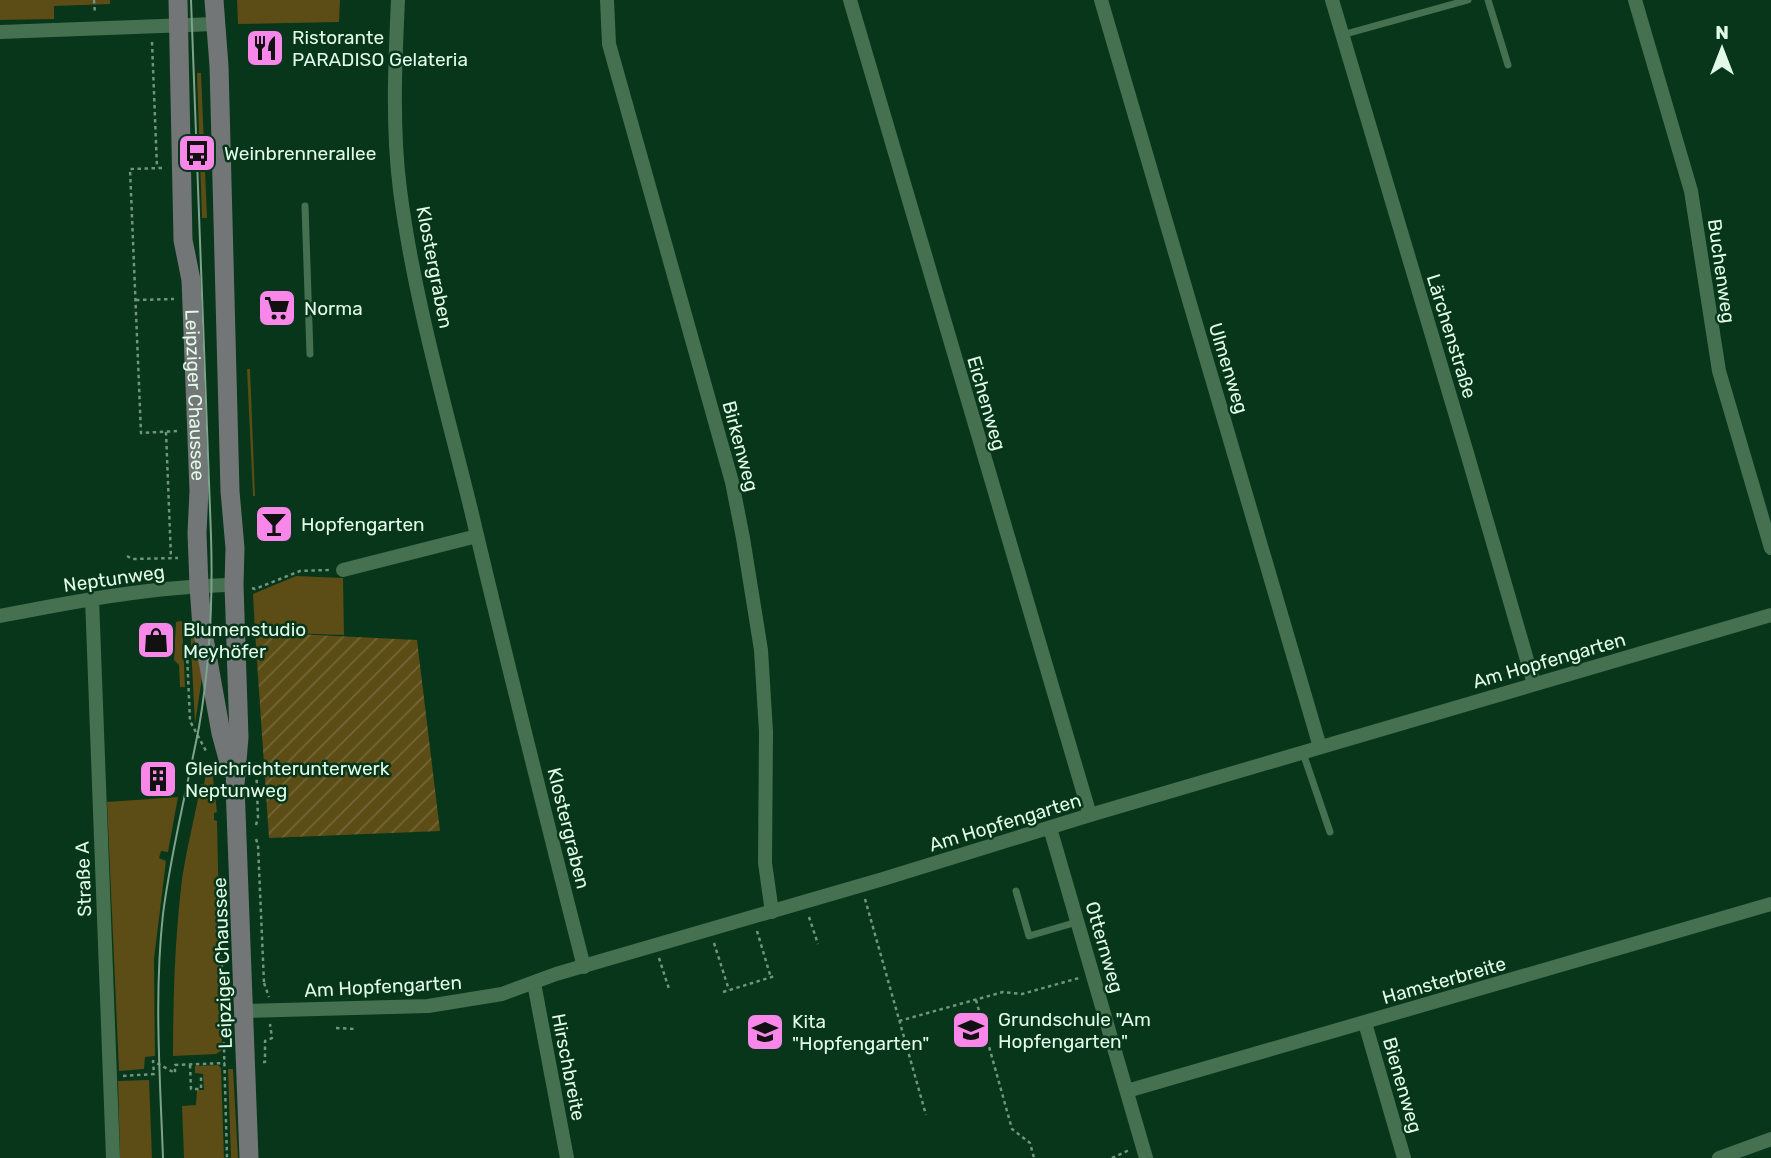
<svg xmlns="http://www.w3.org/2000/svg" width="1771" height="1158" font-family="Rubik,sans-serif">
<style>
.grass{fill:#5c4c15}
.garden{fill:url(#garden-furrows)}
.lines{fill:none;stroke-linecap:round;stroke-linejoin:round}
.path{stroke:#70947c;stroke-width:2.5;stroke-dasharray:3.5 3.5;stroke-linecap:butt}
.lane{stroke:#457151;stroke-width:7}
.street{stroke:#457151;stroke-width:14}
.secondary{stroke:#727676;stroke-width:19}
.tram{stroke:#7fa28b;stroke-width:2}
.labels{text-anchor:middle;stroke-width:5;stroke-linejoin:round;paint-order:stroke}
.poi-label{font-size:19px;fill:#e2fae8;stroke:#07361a;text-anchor:start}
.street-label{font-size:19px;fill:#e2fae8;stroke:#07361a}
</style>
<defs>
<pattern id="garden-furrows" width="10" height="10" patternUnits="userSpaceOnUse" patternTransform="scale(1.75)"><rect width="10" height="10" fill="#5c4c15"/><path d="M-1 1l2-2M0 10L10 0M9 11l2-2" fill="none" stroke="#736737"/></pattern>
</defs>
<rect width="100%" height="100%" fill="#07361a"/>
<g class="grass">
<polygon points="0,0 110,0 110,4 54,6 54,19 0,20"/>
<polygon points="237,0 340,0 339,22 238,24"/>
<polygon points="197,73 201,73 207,218 202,218"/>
<polygon points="247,369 250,369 255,496 253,496"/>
<polygon points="296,576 343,578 344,635 255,632 253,594"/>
<polygon points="193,615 203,671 195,724 190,627"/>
<polygon points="181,621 182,622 185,687 180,687 179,665 174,660 176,622"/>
<path d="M208 765 213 778 217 812 214 813V820L217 821 222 1050 216 1054 173 1056C173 996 175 938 182 879 187 847 195 815 201 784H204Z"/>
<polygon points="178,797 168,852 161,851 159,858 166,861 154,959 155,1056 145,1057 144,1069 119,1071 107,802"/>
<polygon points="218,1065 221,1068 224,1158 184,1158 182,1106 196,1105 197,1090 204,1090 203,1074 195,1073 195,1066"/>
<polygon points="228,1069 233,1069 238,1158 231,1158"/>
<polygon points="149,1080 152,1158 120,1158 118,1081"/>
</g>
<polygon class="garden" points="255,632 417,640 440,831 269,838"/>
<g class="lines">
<g class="path">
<polyline points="94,0 95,14"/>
<polyline points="152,42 157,168"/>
<polyline points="162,168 130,169 141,433 177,431"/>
<polyline points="136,300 174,299"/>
<polyline points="166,432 171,558"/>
<polyline points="127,556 132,559 178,558"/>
<polyline points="252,588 255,589 300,571 329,570"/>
<polyline points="187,653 190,721 206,751"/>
<polyline points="256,825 258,818 256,762"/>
<polyline points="256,839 258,845 264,983"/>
<polyline points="865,899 926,1115"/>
<polyline points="220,902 227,1158"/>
<polyline points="809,917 818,944"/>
<polyline points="757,931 771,978"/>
<polyline points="714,943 729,990"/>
<polyline points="659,958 669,989"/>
<polyline points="264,983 269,997"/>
<polyline points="723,992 775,976"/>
<polyline points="976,1000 1012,1129 1030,1143 1034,1158"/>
<polyline points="899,1021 1003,992 1022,994 1079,978"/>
<polyline points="336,1028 356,1029"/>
<polyline points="263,1062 265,1062 265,1041 272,1038 270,1024"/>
<polyline points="190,1065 191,1089 201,1089 201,1077"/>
<polyline points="123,1076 154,1074 153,1061 175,1073 175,1065 225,1063"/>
<polyline points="1112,1158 1129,1150"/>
</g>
<g class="lane">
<polyline points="1488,0 1508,65"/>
<polyline points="1342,35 1468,0"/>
<polyline points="305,206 310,354"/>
<polyline points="1303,753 1330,832"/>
<polyline points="1016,891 1029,936 1077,922"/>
</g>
<g class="street">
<path d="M398 0C395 63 392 127 400 190 414 298 445 404 471 510 507 662 545 814 584 967"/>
<polyline points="607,0 609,44 732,482 743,538 761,650 766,732 765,863 772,912"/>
<polyline points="850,0 1090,815"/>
<polyline points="1101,0 1320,747"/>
<polyline points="1332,0 1467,453 1534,684"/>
<polyline points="1635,0 1691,191 1719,371 1771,548"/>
<polyline points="0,32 215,24"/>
<polyline points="343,570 477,536"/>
<polyline points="92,598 113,1158"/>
<path d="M0 616C77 601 155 586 234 585"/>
<polyline points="1050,828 1146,1158"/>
<polyline points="534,983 567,1158"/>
<polyline points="243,1011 428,1006 502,994 556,974 883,879 1090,815 1771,615"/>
<polyline points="1365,1023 1404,1158"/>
<polyline points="1127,1091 1771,904"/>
<polyline points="1719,1158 1771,1139"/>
</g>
<g class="secondary">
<path id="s1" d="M178 0 183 240 191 280 199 491 197 533 199 586 202 627 221 733 231 770"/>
<polyline points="214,0 219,66 230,491 235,548 234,585 239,737 235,785 249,1158"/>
</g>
<path class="tram" d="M163 1158C160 1077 154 995 163 914 171 851 187 789 199 727 210 664 213 600 211 536L191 0"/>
</g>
<defs>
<symbol id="restaurant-square" viewBox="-11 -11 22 22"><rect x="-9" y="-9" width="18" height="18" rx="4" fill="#f987e9" stroke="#07361a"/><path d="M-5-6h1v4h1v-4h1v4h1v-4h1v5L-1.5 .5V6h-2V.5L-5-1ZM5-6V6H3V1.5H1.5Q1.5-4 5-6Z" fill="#111"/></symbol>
<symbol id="bus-square" viewBox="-11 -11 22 22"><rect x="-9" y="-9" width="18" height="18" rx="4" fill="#f987e9" stroke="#07361a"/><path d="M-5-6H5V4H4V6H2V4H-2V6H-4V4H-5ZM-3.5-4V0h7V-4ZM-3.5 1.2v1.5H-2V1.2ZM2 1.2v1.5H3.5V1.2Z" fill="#111"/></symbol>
<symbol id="supermarket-square" viewBox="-11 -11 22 22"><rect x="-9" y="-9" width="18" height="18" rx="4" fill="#f987e9" stroke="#07361a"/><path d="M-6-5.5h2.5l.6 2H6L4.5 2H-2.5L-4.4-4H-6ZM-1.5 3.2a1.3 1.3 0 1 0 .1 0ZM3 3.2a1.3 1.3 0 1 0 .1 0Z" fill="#111"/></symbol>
<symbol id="bar-square" viewBox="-11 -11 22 22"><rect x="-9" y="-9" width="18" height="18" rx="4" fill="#f987e9" stroke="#07361a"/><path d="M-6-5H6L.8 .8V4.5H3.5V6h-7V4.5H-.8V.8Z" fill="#111"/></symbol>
<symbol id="shop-square" viewBox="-11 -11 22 22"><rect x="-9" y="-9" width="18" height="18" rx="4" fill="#f987e9" stroke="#07361a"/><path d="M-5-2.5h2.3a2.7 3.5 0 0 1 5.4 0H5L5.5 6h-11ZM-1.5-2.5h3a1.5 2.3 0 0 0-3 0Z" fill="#111"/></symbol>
<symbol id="building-square" viewBox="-11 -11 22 22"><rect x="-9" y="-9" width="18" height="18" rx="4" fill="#f987e9" stroke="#07361a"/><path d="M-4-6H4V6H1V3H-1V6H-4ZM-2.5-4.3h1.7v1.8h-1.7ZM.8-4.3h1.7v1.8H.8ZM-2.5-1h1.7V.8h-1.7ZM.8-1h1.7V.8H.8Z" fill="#111"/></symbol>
<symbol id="school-square" viewBox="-11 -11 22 22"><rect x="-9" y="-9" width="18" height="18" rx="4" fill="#f987e9" stroke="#07361a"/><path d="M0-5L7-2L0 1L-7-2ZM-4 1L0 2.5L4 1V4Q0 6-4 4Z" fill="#111"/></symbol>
</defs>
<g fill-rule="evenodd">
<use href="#restaurant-square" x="243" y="26" width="44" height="44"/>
<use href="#bus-square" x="175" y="131" width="44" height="44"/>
<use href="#supermarket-square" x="255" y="286" width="44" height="44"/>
<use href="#bar-square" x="252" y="502" width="44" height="44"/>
<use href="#shop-square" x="134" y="618" width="44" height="44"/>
<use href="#building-square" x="136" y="757" width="44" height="44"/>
<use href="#school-square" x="949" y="1008" width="44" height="44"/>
<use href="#school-square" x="743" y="1010" width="44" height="44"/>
</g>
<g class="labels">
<g class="poi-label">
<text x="292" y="44">Ristorante<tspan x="292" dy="22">PARADISO Gelateria</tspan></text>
<text x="224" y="160">Weinbrennerallee</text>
<text x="304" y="315">Norma</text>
<text x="301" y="531">Hopfengarten</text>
<text x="183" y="636">Blumenstudio<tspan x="183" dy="22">Meyhöfer</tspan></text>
<text x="185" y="775">Gleichrichterunterwerk<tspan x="185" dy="22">Neptunweg</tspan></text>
<text x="998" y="1026">Grundschule "Am<tspan x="998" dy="22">Hopfengarten"</tspan></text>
<text x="792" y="1028">Kita<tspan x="792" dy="22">"Hopfengarten"</tspan></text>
</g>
<g class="street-label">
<text transform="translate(435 267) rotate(79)" y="7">Klostergraben</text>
<text transform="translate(1722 271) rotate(82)" y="7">Buchenweg</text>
<text transform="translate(1452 336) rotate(73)" y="7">Lärchenstraße</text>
<text transform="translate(1229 368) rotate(73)" y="7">Ulmenweg</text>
<text dy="7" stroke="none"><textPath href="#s1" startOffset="396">Leipziger Chaussee</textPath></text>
<text transform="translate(987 403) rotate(74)" y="7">Eichenweg</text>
<text transform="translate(741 446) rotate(75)" y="7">Birkenweg</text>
<text transform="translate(114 578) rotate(-8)" y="7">Neptunweg</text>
<text transform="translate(1549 660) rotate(-16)" y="7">Am Hopfengarten</text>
<text transform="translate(1005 822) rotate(-17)" y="7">Am Hopfengarten</text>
<text transform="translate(569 828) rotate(76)" y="7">Klostergraben</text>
<text transform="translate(83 879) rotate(-92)" y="7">Straße A</text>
<text transform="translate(1105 947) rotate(74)" y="7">Otternweg</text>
<text transform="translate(222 963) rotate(-92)" y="7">Leipziger Chaussee</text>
<text transform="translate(1444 980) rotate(-16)" y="7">Hamsterbreite</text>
<text transform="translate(383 986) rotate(-3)" y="7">Am Hopfengarten</text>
<text transform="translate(569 1067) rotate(79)" y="7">Hirschbreite</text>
<text transform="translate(1403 1085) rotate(74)" y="7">Bienenweg</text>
</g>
</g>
<g transform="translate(1722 49)" stroke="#07361a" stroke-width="5" paint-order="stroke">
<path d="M0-5L12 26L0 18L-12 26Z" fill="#e2fae8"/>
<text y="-10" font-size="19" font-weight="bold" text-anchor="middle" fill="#e2fae8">N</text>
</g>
</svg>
